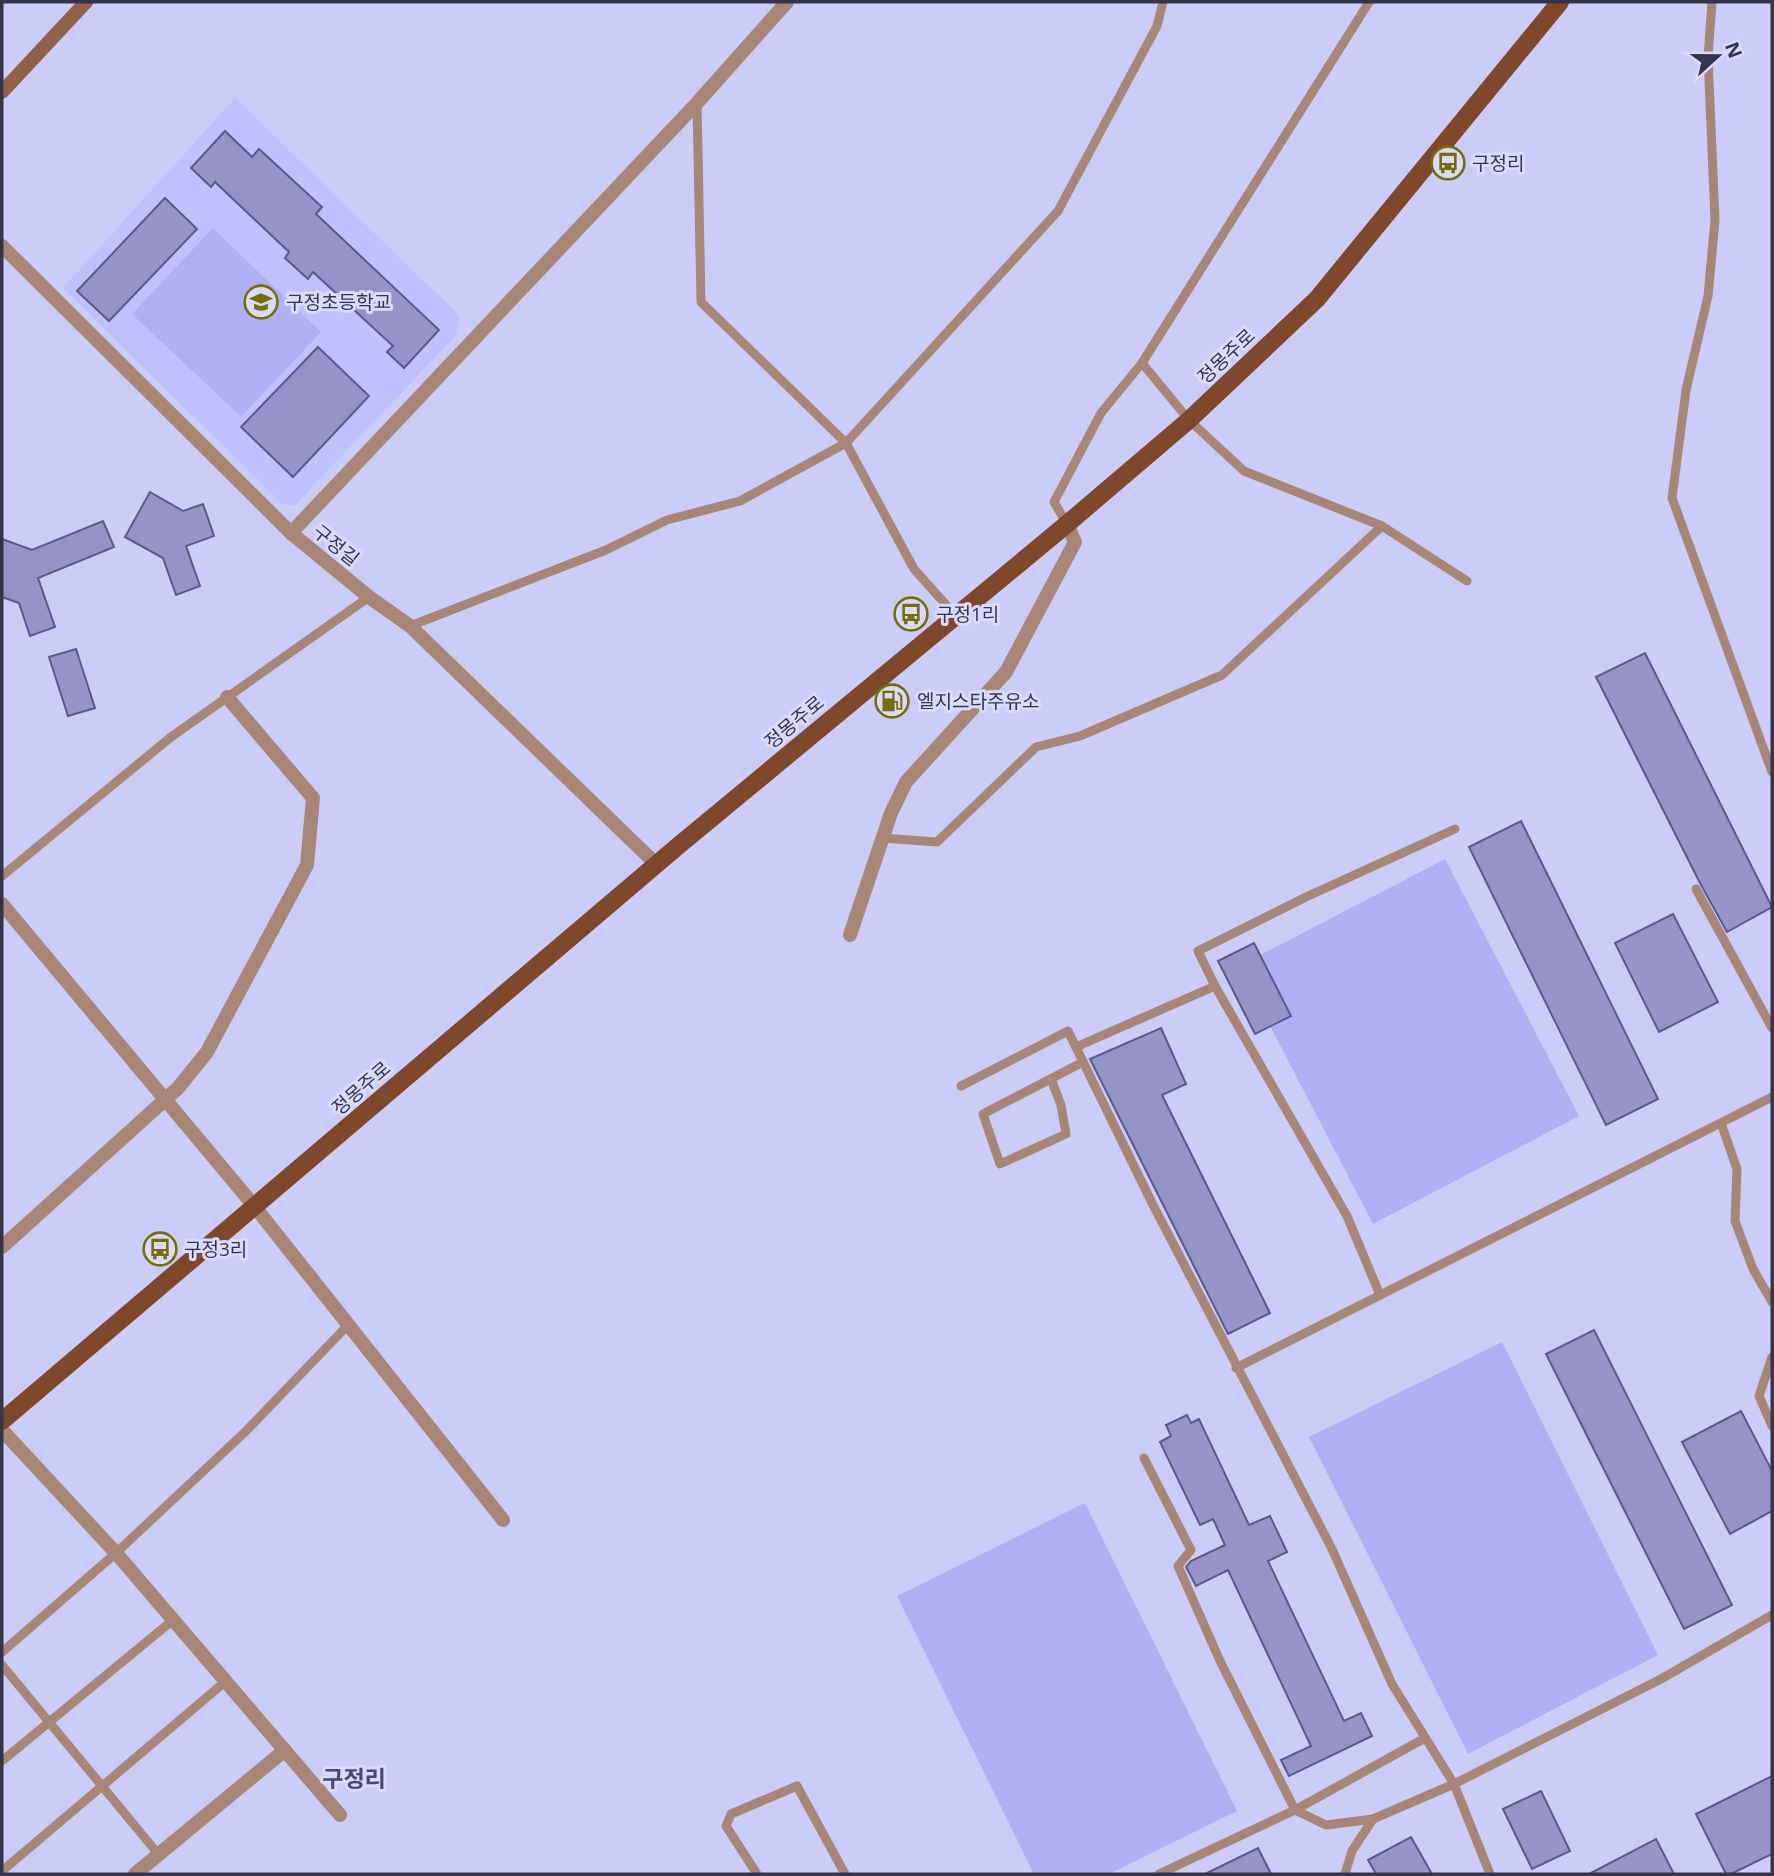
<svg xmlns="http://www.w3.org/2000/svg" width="1774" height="1876" font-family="'Open Sans','Noto Sans KR',sans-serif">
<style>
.built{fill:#c1c0ff}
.green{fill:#b1aff4}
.building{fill:#9593c9;stroke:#5c598a;stroke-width:2}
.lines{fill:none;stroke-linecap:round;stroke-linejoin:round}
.service{stroke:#a78677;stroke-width:9}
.minor{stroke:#a78677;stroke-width:14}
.secondary{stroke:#91614c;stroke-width:14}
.primary{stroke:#7f472b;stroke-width:18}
.labels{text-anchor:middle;stroke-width:6;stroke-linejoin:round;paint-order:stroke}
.poi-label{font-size:19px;fill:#35344b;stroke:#dadafd;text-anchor:start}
.street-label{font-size:19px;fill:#35344b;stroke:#dadafd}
.quarter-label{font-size:23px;font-weight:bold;fill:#4a4777;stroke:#dadafd}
</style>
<rect width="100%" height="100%" fill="#ccccf9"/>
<polygon class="built" points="235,98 460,316 457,334 294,506 281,503 63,288"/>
<g class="green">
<polygon points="213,228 321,332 241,417 132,314"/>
<polygon points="1445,859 1579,1116 1373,1224 1239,966"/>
<polygon points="1502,1342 1658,1655 1468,1754 1309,1437"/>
<polygon points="1085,1503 1237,1811 1109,1874 1034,1874 897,1596"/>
</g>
<g class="building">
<polygon points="225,131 252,157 259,149 322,207 316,214 439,330 404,368 387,352 393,346 313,272 308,279 285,258 289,252 215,182 211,187 191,168"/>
<polygon points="165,198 197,229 109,321 77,291"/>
<polygon points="318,347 369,396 293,477 241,427"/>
<polygon points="150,492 183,511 203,504 214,536 186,546 200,586 176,595 163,558 125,537"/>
<polygon points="103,521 114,547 38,578 55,627 30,636 19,603 2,597 2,539 32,550"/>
<polygon points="76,649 95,708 68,716 49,657"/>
<polygon points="1645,653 1772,907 1727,932 1700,883 1596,677"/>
<polygon points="1521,821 1658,1099 1606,1125 1469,847"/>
<polygon points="1673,914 1718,1002 1659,1032 1615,943"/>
<polygon points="1254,943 1291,1016 1255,1034 1218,961"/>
<polygon points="1161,1028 1186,1084 1162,1095 1270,1313 1228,1334 1090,1059"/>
<polygon points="1594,1330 1732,1605 1684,1629 1546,1354"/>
<polygon points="1741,1411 1772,1471 1772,1511 1730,1534 1682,1442"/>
<polygon points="1187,1415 1191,1423 1199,1419 1249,1525 1270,1516 1287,1552 1268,1561 1344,1721 1361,1713 1372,1736 1289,1776 1281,1760 1311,1746 1228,1570 1196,1586 1186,1567 1191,1561 1225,1545 1213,1519 1200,1525 1160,1442 1171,1436 1166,1425"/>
<polygon points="1772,1776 1772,1854 1731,1874 1726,1874 1696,1814"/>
<polygon points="1541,1791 1570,1851 1532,1869 1503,1809"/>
<polygon points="1411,1837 1432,1874 1376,1874 1368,1860"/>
<polygon points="1656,1839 1674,1874 1589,1874"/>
<polygon points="1258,1848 1271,1874 1205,1874"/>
</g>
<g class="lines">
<g class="service">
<polyline points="1712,2 1708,57 1715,220 1708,296 1686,390 1672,498 1772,772"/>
<polyline points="697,103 701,302 846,443 914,569 956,616"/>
<polyline points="1142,363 1189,420 1244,471 1382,526 1467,581"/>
<polyline points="1067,524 1054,502 1101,413 1142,363 1369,2"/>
<polyline points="410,626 606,550 667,520 740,501 846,443 1058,211 1157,26 1163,2"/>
<polyline points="882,838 937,842 1036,747 1080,736 1222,675 1382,526"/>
<polyline points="2,876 171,737 369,597"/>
<polyline points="1696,889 1772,1028"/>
<polyline points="1076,1047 1215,986"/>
<polyline points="1051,1079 1061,1105 1066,1134 1000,1164 983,1114 1083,1062"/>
<polyline points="961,1086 1068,1031 1152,1203 1331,1547 1392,1684 1454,1784 1490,1874"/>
<polyline points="1721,1123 1737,1169 1735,1221 1753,1269 1772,1302"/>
<polyline points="1380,1295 1347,1216 1215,986 1198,951 1306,897 1455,829"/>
<polyline points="1772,1357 1759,1396 1772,1426"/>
<polyline points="1236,1368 1772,1097"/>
<polyline points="1144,1458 1191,1550 1178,1566 1221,1663 1295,1810 1425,1738"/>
<polyline points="2,1652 116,1553 245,1432 348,1325"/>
<polyline points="2,1665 159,1855"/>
<polyline points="2,1761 173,1620"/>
<polyline points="2,1871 226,1681"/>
<polyline points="757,1874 726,1826 731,1814 797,1786 845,1874"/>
<polyline points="1159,1874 1295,1810 1326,1825 1373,1819 1454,1784 1661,1679 1772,1615"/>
<polyline points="1345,1874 1352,1851 1373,1819"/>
</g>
<g class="minor">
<polyline points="2,246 291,533 369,597 410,626 656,864"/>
<polyline points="291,533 697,103 787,2"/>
<polyline points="2,904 255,1207 503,1520"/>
<polyline points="850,935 891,813 906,782 1006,672 1075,542 1067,524"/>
<polyline points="2,1247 178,1088 207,1052 307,865 313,798 227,697"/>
<polyline points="2,1430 116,1553 340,1815"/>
<polyline points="135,1874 285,1750"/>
</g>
<polyline class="secondary" points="2,92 86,2"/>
<polyline class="primary" points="2,1421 678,846 1067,524 1189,420 1317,299 1560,2"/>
</g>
<defs>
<symbol id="bus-ring" viewBox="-11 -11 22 22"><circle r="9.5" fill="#dadafd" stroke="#736d0a" stroke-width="1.5"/><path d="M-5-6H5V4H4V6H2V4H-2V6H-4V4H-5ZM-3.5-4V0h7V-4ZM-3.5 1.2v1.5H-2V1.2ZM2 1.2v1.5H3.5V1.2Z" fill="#736d0a"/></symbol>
<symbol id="school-ring" viewBox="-11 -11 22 22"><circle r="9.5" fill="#dadafd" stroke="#736d0a" stroke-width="1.5"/><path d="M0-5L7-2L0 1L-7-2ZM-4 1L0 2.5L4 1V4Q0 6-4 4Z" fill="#736d0a"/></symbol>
<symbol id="fuel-ring" viewBox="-11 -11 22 22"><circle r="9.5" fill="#dadafd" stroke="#736d0a" stroke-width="1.5"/><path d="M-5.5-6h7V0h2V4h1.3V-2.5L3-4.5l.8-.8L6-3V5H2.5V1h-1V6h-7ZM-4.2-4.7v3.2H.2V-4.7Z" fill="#736d0a"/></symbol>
</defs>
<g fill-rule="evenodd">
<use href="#bus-ring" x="1429" y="144" width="38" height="38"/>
<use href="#school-ring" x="242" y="283" width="38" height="38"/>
<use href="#bus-ring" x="892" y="595" width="38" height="38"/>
<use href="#fuel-ring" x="873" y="682" width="38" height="38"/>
<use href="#bus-ring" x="141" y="1230" width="38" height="38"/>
</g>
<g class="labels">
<g class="poi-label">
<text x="1472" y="170">구정리</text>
<text x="286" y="309">구정초등학교</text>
<text x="936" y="621">구정1리</text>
<text x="917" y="708">엘지스타주유소</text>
<text x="184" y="1256">구정3리</text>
</g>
<g class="street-label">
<text transform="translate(1226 356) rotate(-43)" y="7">정몽주로</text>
<text transform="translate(336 545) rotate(39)" y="7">구정길</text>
<text transform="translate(794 722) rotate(-40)" y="7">정몽주로</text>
<text transform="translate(361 1088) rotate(-41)" y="7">정몽주로</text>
</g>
<g class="quarter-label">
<text x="354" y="1787">구정리</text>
</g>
</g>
<rect width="1774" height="1876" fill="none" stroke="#35344b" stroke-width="7"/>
<g transform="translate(1718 56) rotate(69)" stroke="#dadafd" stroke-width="5" paint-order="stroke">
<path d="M0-5L12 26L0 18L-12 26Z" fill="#35344b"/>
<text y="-10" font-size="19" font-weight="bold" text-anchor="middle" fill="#35344b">N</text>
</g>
</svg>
